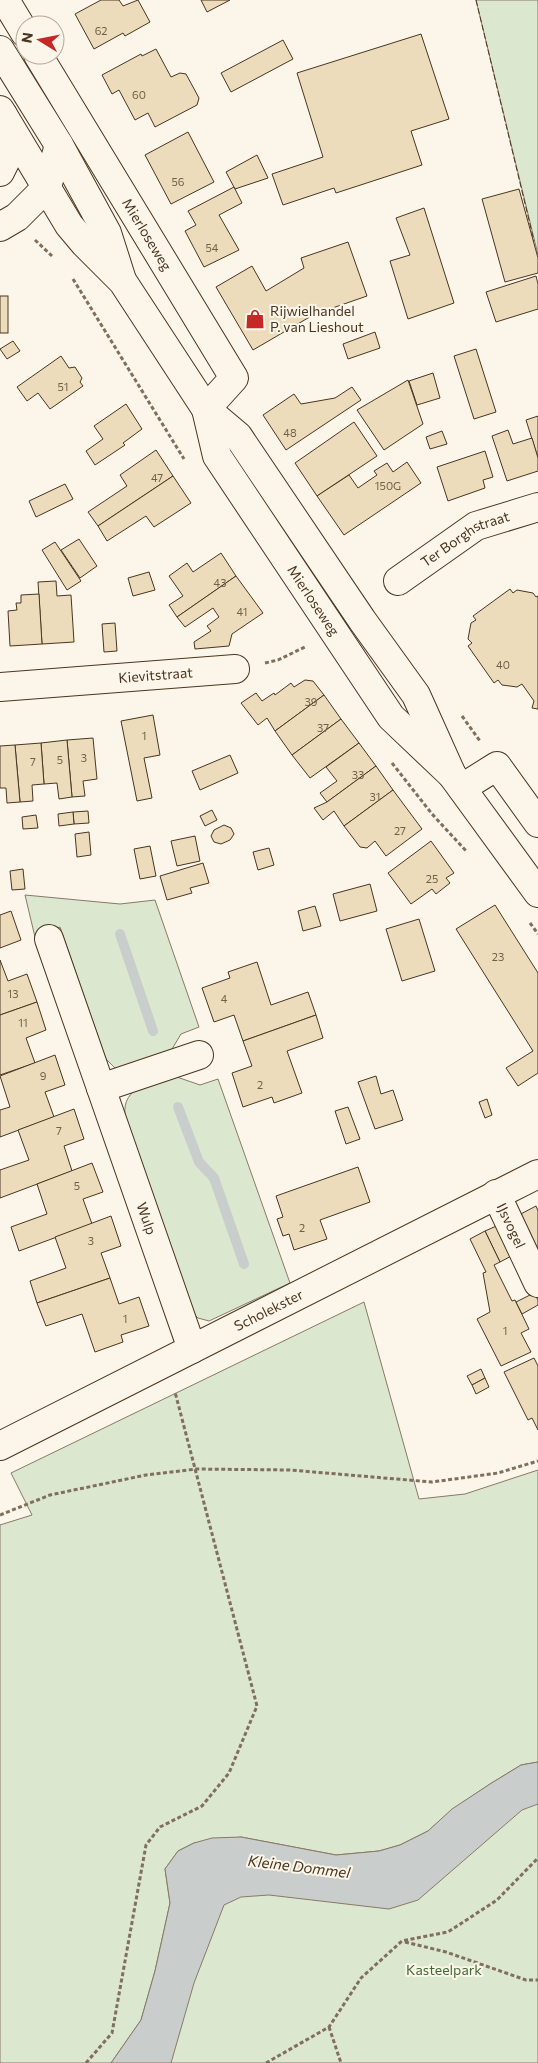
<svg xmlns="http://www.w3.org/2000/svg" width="538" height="2063" font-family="Commissioner,sans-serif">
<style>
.green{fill:#dce7d0;stroke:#887966}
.water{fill:#c9cecd;stroke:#887966}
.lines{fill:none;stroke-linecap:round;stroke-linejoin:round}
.stream{stroke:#c9cecd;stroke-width:10}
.building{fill:#ecdcbc;stroke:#4a3520}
.street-casing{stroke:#4a3520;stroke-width:30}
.secondary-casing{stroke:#4a3520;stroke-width:30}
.path{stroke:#7f6f5c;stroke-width:3;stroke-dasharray:4 2.5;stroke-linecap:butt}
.street{stroke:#fbf6e9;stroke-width:28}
.secondary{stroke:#fbf6e9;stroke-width:28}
.fence{stroke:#4a3520;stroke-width:1;stroke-dasharray:6 2.5;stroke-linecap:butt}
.labels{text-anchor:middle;stroke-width:4;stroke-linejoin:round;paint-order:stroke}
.number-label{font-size:11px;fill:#725f47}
.street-label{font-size:14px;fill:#4a3520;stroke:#fbf6e9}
.poi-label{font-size:14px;fill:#4a3520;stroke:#fbf6e9;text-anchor:start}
.park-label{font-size:14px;fill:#436837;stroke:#fbf6e9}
.water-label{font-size:15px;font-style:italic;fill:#4a3520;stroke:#fbf6e9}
</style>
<rect width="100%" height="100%" fill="#fbf6e9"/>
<g class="green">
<polygon points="476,0 538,0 538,255"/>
<polygon points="25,895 120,904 155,900 199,1027 181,1034 169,1054 116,1069 106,1059 60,927 35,937"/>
<path d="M174 1076 200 1085 218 1079 290 1283 209 1321 198 1318 194 1314 125 1115C122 1086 152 1083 174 1076Z"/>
<polygon points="364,1302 419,1499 465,1494 538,1470 538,1762 521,1765 490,1784 453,1809 428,1831 400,1845 379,1851 336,1855 241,1837 194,1843 178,1851 165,1869 170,1903 155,1971 141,2020 111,2063 0,2063 0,1525 32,1515 11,1473"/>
<polygon points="538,1795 538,2063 147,2063 215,1893 384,1891"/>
</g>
<polygon class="water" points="538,1762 538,1804 522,1810 418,1900 389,1909 269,1895 241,1897 224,1905 194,1983 171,2063 111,2063 141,2020 155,1971 170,1903 165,1869 178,1851 194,1843 212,1838 241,1837 336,1855 379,1851 400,1845 428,1831 452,1809 490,1784 521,1765"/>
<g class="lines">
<g class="stream">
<polyline points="120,934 153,1031"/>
<polyline points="178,1107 199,1162 214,1178 244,1264"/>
</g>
</g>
<g class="building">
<polygon points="101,0 119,0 123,6 138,0 150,22 125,36 123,33 94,49 75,14"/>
<polygon points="201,0 230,0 207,12"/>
<polygon points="421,34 449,119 411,131 422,165 336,193 334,188 283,205 272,174 323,157 297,73"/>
<polygon points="283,40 293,59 231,92 221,73"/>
<polygon points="156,49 171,77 180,73 186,74 199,98 197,105 155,127 148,113 135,120 119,90 112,94 102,75 141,54 142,56"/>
<polygon points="188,132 214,182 171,204 145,155"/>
<polygon points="257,155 268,178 235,189 226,172"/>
<polygon points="234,187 242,203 219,215 239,250 204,267 185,231 196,225 188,211"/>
<polygon points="519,189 538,258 538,273 505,282 482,199"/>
<polygon points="424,208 454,303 408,319 390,261 410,255 396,218"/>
<polygon points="348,242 367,296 321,312 320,311 253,350 216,287 252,266 266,291 304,268 301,258"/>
<polygon points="536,276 538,284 538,309 496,322 486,292"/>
<rect x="0" y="296" width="8" height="37"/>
<polygon points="375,332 380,348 348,359 343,344"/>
<polygon points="13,341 20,351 7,359 0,349"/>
<polygon points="476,349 496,412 474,419 454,356"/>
<polygon points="61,356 69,368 75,367 82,378 80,382 83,386 50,409 38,393 27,401 17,387"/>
<polygon points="433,373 440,398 417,405 409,381"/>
<polygon points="408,380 423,424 384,450 357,410"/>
<polygon points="352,387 361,400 286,450 263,415 294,394 301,404 335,398"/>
<polygon points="126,404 142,429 123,443 125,445 95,465 86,451 103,439 94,426"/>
<polygon points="538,416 538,458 526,420"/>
<polygon points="354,422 377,456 317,496 295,463"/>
<polygon points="508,430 513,444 532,438 538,458 538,471 507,481 492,436"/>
<polygon points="442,431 447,444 430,449 426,437"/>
<polygon points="156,450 173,476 98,526 88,512 127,486 120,475"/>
<polygon points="485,451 493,477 483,480 485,488 448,501 437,467"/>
<polygon points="407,462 421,483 344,535 317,496 349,475 358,488 377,475 374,471 387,463 393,472"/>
<polygon points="173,476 191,503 154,527 146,516 107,541 98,526"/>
<polygon points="65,484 73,499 36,517 29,501"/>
<polygon points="79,539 97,566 80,578 61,550"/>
<polygon points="55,542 81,581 67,590 42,550"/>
<polygon points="221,553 236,576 177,617 169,605 183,596 169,576 187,563 193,572"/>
<polygon points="149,572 155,590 133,596 128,578"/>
<polygon points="236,576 263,613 232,634 229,646 195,649 194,642 211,631 207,626 219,617 213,608 185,627 177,617"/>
<polygon points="56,581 57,596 71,595 74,642 42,644 38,582"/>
<polygon points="510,589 513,593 517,590 533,593 536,597 538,596 538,709 532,708 534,701 522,684 517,687 502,685 498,680 494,683 468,646 472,643 468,639 471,623 476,620 473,616"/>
<polygon points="39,594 42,644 10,646 8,611 17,610 16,603 21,603 21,595"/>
<polygon points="115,623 117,651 104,652 102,624"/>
<polygon points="305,680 313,681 324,695 275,731 267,718 258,725 241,703 256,693 262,701 274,693 275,695 291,683 294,687"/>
<polygon points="324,695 341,719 292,755 275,731"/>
<polygon points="153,715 160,755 144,758 152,798 137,801 121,721"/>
<polygon points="341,719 359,743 310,778 292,755"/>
<polygon points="93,738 97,779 83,781 85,796 72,797 67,740"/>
<polygon points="67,740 72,797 59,799 57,783 44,784 41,743"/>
<polygon points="41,743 44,784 32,785 33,801 20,802 15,745"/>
<polygon points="359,743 376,766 327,802 320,793 337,781 326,767"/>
<polygon points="15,745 20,802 7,803 6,788 0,788 0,746"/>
<polygon points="230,755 238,773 200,790 192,771"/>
<polygon points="376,766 393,790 344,826 334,811 323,820 314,808 327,802"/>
<polygon points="393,790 422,829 386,856 375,841 367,848 360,847 344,826"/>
<polygon points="212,810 217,820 205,826 200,816"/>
<polygon points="88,811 89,823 74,824 73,812"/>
<polygon points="73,812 74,824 59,826 58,814"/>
<polygon points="36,815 38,828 23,829 22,817"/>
<polygon points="224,825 231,828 234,834 230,840 221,844 214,842 211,836 214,830"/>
<polygon points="89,832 91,855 77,857 75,834"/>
<polygon points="195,836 200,861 177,866 171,841"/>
<polygon points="431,841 454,873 446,878 450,883 436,894 432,889 411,904 388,873"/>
<polygon points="150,846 156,876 140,879 134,849"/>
<polygon points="269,848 274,865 258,870 253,852"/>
<polygon points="203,863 209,883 190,888 192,893 167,900 160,876"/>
<polygon points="23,869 25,889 12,890 10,871"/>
<polygon points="370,884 377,911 340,921 333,894"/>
<polygon points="495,905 538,973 538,1073 518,1086 506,1068 533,1051 456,929"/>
<polygon points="315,906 321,926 303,931 298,911"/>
<polygon points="11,911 21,940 0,948 0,915"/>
<polygon points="419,919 435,971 402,981 386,929"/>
<polygon points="0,960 8,981 27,974 37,1002 0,1015"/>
<polygon points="257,962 271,1005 308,992 316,1015 243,1041 234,1015 214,1022 202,988 230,978 228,972"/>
<polygon points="37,1002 46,1030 26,1038 35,1063 0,1075 0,1015"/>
<polygon points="316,1015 323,1038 287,1051 302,1093 274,1103 272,1097 243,1107 232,1073 252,1066 243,1041"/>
<polygon points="55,1055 65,1085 45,1092 54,1117 0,1137 0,1110 10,1107 0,1076"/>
<polygon points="376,1076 381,1094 393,1090 403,1120 375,1129 358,1082"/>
<polygon points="487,1099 492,1115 485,1118 479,1102"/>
<polygon points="348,1107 360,1139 346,1144 335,1111"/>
<polygon points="74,1109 84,1139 64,1146 72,1171 0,1198 0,1170 29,1160 18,1130"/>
<polygon points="92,1163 103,1192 83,1199 92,1224 19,1251 11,1227 47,1214 37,1184"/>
<polygon points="358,1167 370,1202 320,1220 327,1239 294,1250 289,1234 283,1236 277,1219 283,1217 276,1196"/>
<polygon points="536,1206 538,1211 538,1259 517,1216"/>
<polygon points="111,1216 121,1246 101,1253 110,1278 37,1303 30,1281 66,1268 55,1237"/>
<polygon points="501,1224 515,1254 500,1262 485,1231"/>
<polygon points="485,1231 500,1262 494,1265 512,1301 515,1300 516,1302 529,1329 521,1333 531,1352 501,1366 477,1319 490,1312 483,1273 486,1272 470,1239"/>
<polygon points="110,1278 119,1304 139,1297 149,1326 121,1335 123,1342 95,1352 82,1314 46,1326 37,1303"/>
<polygon points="534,1293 538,1300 538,1305 522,1314 516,1302"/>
<polygon points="534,1358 538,1366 538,1430 532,1418 528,1420 504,1372"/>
<polygon points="481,1369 485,1378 472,1385 467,1376"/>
<polygon points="485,1378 489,1387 476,1394 472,1385"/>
</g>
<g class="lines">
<defs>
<g id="street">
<polyline points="5,0 25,33"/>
<path id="s1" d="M38 55 234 378 206 409"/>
<polyline points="0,172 7,158 3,115"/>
<polyline points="0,227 17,217 47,187 59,145"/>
<path id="s2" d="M398 581 476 526 538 507"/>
<path id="s3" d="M0 687 235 669"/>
<polyline points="462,788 497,766 538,823"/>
<path id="s4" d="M49 939 192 1349"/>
<polyline points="101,1088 199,1055"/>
<path id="s5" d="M496 1194 538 1283"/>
<path id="s6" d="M0 1446 538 1174"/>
</g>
<g id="secondary">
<polyline points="0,50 59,145 107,233 121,277"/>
<polyline points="0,110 69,225 85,244 123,282 206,409 238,436 362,620 416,695 452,775"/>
<path id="s7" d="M206 409 217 456 391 717 452 775 538 893"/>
</g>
</defs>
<use href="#street" class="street-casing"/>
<use href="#secondary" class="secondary-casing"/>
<g class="path">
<polyline points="35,240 52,256"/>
<polyline points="73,279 184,459"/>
<polyline points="265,663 278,660 307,646"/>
<polyline points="462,716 480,741"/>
<polyline points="392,763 432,814 467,852"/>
<polyline points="530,923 538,934"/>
<polyline points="0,1515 50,1495 146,1475 196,1469 290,1470 432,1482 498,1473 538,1461"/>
<polyline points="405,1942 446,1952 526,1980 538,1980"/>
<polyline points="329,2027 341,2063"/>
<polyline points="86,2063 112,2033 146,1845 160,1827 202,1806 229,1773 257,1706 175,1392"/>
<polyline points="266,2063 329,2027 361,1978 402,1941 448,1932 497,1900 538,1858"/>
</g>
<use href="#street" class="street"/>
<use href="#secondary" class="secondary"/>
<polyline class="fence" points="476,0 534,241"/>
</g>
<defs>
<symbol id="shop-bare" viewBox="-9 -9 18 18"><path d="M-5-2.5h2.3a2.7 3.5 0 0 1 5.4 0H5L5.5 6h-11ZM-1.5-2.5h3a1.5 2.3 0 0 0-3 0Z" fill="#c62828" stroke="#fbf6e9" stroke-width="2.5" paint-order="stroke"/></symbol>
</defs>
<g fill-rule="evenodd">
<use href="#shop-bare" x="241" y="305" width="28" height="28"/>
</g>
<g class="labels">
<g class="number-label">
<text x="101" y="35">62</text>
<text x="139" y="99">60</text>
<text x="178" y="186">56</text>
<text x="212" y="252">54</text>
<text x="63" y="391">51</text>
<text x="290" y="437">48</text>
<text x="157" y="482">47</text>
<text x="388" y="490">150G</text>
<text x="220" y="587">43</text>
<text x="242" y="616">41</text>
<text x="503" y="669">40</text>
<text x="311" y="706">39</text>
<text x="323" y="732">37</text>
<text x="144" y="740">1</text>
<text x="84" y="762">3</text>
<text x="60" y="764">5</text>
<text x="33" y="766">7</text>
<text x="358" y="779">33</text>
<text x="375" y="801">31</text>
<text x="400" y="835">27</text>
<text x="432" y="883">25</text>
<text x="498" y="961">23</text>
<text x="13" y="998">13</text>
<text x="224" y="1003">4</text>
<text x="23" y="1027">11</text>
<text x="43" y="1080">9</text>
<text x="260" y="1089">2</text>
<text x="59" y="1135">7</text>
<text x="77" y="1190">5</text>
<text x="302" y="1232">2</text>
<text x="91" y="1245">3</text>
<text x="125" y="1323">1</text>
<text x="505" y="1335">1</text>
</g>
<g class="street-label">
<text dy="5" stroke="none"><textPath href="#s1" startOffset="210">Mierloseweg</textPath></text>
<text dy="5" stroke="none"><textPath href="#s2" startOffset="80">Ter Borghstraat</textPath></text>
<text dy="5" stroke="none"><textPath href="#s7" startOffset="222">Mierloseweg</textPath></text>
<text dy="5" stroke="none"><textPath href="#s3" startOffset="156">Kievitstraat</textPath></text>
<text dy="5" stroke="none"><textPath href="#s4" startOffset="296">Wulp</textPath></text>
<text dy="5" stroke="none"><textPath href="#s5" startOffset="35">IJsvogel</textPath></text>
<text dy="5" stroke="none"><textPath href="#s6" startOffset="301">Scholekster</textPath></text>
</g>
<g class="poi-label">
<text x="270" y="316">Rijwielhandel<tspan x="270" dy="16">P. van Lieshout</tspan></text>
</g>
<g class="park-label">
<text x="444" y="1975">Kasteelpark</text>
</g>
<g class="water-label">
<text transform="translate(299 1867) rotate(7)" y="5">Kleine Dommel</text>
</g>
</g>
<g transform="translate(40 40) rotate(280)"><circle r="24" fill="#fbf6e9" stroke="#b4a999"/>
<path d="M0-4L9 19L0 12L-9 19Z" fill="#c62828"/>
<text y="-8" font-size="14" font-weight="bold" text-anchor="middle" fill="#4a3520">N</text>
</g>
</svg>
